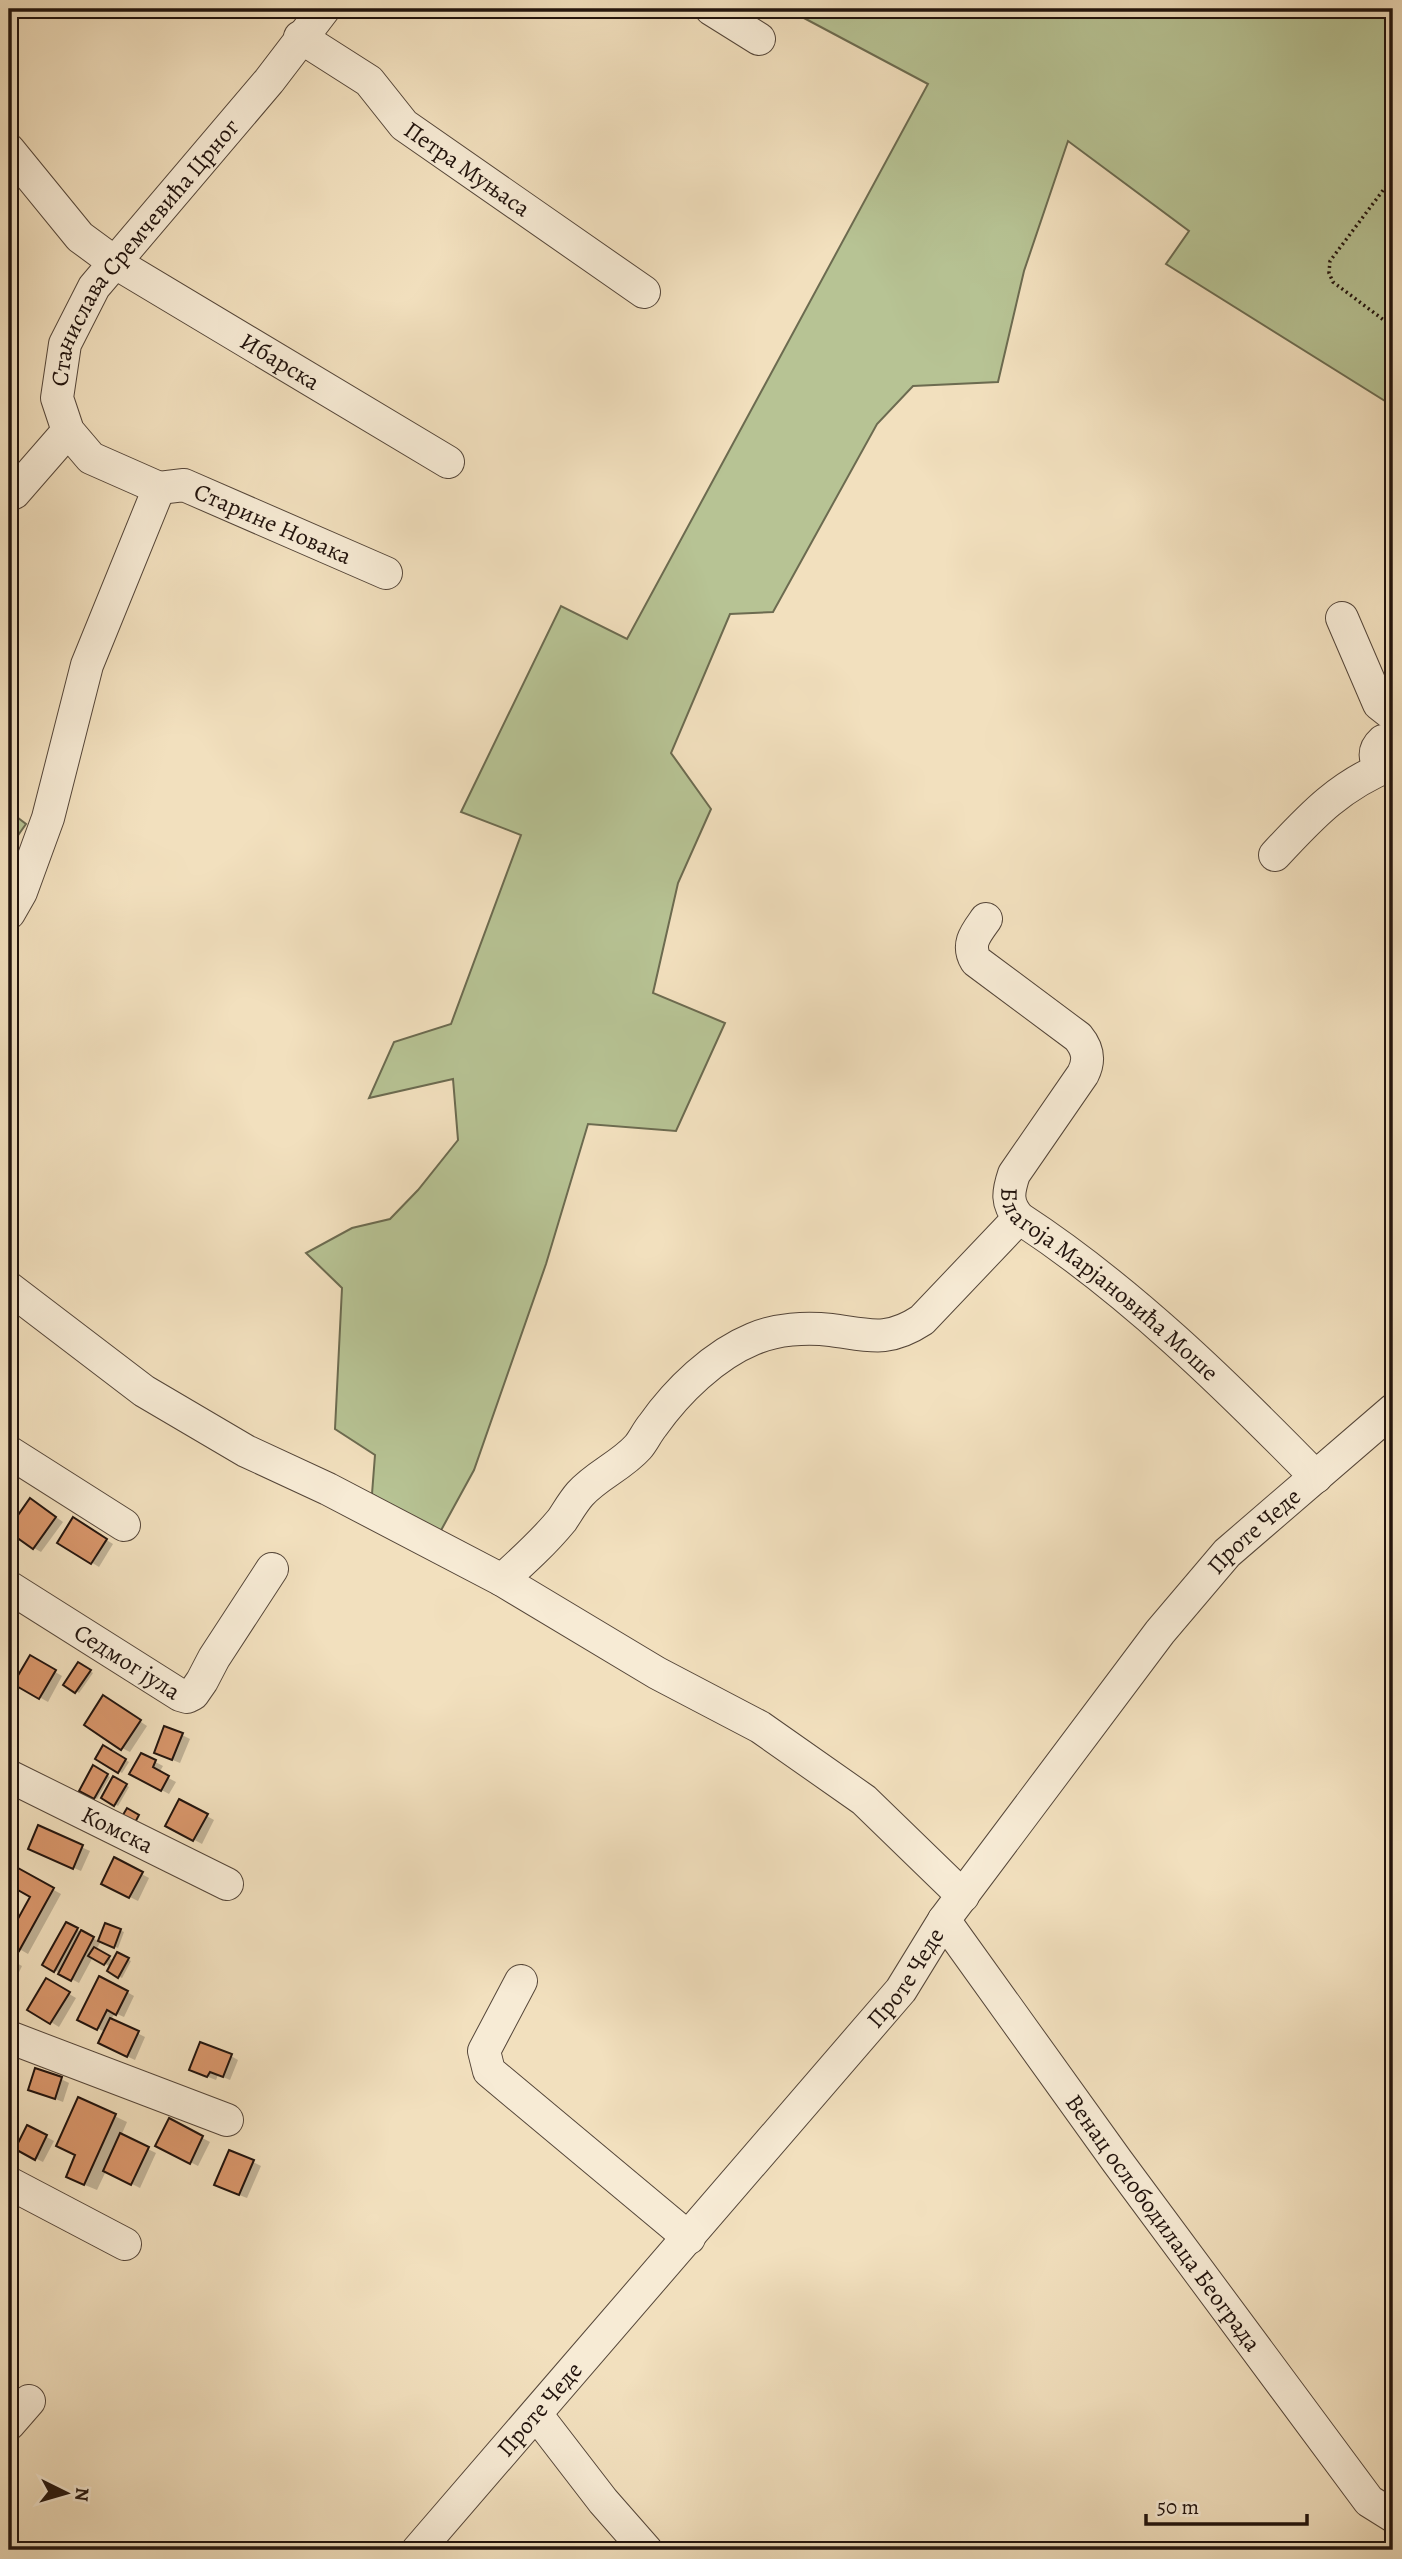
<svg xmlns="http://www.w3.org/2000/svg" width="1402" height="2559" font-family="Alegreya,serif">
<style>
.green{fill:#b7c394;stroke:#6c6b50;stroke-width:2}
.shadow{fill:#0003}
.building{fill:#da976c;stroke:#21130d;stroke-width:2}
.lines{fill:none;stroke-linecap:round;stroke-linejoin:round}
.minor-casing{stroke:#554639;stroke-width:34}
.path{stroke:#21130d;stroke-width:3.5;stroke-dasharray:2 3.5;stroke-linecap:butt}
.minor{stroke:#f7ebd5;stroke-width:32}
.labels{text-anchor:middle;stroke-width:7;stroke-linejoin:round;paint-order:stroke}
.street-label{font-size:24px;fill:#21130d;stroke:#f7ebd5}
</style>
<rect width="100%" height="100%" fill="#f2e0be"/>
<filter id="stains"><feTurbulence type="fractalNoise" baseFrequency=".00286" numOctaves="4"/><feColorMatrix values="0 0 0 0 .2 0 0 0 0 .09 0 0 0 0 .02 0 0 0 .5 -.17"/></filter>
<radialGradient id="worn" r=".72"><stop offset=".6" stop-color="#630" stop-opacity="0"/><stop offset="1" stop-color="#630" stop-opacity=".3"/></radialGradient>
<g class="green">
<polygon points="787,9 1393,9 1393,406 1166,264 1189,231 1068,141 1024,271 998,382 913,386 877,424 773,612 730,614 671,753 711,809 678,883 653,993 725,1023 676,1131 588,1124 546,1264 474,1470 439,1534 372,1494 375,1455 335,1429 342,1288 306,1253 352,1228 390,1219 418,1190 458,1140 453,1079 369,1098 394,1042 451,1024 521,835 461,812 561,606 627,639 928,84"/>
<polygon points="9,811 26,824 9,848"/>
</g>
<g class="shadow">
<polygon points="38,1504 63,1522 41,1552 34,1548"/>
<polygon points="74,1520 113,1544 99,1567 91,1562"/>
<polygon points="30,1657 62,1676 48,1702 16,1684"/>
<polygon points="79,1664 93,1673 79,1693 66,1684"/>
<polygon points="111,1702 147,1726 130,1752 122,1748"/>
<polygon points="182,1735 190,1739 180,1763 156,1753"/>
<polygon points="104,1747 129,1762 122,1773 97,1758"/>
<polygon points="142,1755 163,1766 159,1773 176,1782 169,1794 132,1774"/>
<polygon points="94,1767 110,1777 97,1799 81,1790"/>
<polygon points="114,1778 129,1787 118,1806 103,1797"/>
<polygon points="180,1801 214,1820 202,1844 167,1825"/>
<polygon points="39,1828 90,1851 81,1871 37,1852"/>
<polygon points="115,1860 149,1878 138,1901 110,1887"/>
<polygon points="9,1865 61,1894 28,1954 9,1943 9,1939 32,1897 9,1883"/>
<polygon points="66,1924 100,1942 106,1925 124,1932 118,1948 101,1941 96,1950 114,1961 118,1954 131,1961 122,1978 109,1971 111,1967 93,1957 79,1983 45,1965"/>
<polygon points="9,1959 22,1966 9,1993"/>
<polygon points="47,1981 76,1998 59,2027 30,2009"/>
<polygon points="127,1992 134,1996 124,2017 115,2013 111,2020 145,2037 135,2060 107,2047 105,2032 79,2019"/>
<polygon points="231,2056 238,2060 230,2080 218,2075 216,2080 198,2073"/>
<polygon points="61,2079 69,2083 63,2102 30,2089"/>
<polygon points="79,2099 127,2122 121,2136 156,2153 140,2188 106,2171 97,2190 80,2183 77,2156"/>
<polygon points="170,2121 210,2142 198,2166 157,2145"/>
<polygon points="28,2127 54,2141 43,2162 17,2149"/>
<polygon points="253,2162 261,2166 247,2198 224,2189"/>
</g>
<g class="building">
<polygon points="30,1498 56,1517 33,1549 9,1532 9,1528"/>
<polygon points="73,1517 107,1539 91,1564 57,1543"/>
<polygon points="30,1655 56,1670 39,1699 13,1684"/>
<polygon points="78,1662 91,1670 75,1693 63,1685"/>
<polygon points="103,1695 141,1720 121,1750 84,1725"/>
<polygon points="164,1726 183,1733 172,1760 154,1753"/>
<polygon points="103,1745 126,1759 118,1773 95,1759"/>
<polygon points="141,1753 156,1760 153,1767 169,1776 161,1791 129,1774"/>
<polygon points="93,1765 108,1774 94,1799 79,1791"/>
<polygon points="113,1776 127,1784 114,1806 101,1798"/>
<polygon points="179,1799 208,1814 193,1841 165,1826"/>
<polygon points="127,1808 139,1815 130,1832 117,1825"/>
<polygon points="38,1825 83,1845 73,1869 28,1849"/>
<polygon points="114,1857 143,1872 129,1898 101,1884"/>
<polygon points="9,1863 54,1888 19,1951 9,1945 9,1935 30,1897 9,1885"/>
<polygon points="66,1922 78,1928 54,1972 42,1965"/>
<polygon points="105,1923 121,1929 114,1948 98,1941"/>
<polygon points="81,1930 94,1937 71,1981 58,1974"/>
<polygon points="94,1947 110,1956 104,1965 88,1956"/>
<polygon points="117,1952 129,1958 118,1978 107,1971"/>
<polygon points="99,1976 128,1991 116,2015 107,2010 97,2030 77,2020"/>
<polygon points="46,1978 70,1992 50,2024 27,2010"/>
<polygon points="110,2018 139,2031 127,2057 98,2043"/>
<polygon points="200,2042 232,2054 223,2077 210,2072 207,2077 189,2070"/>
<polygon points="35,2068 62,2077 55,2099 28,2090"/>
<polygon points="78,2097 116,2114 84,2185 66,2177 75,2155 56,2146"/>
<polygon points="169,2118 203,2136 190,2164 155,2146"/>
<polygon points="27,2125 47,2135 35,2160 15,2149"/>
<polygon points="120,2133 149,2147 131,2185 103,2171"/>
<polygon points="229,2150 254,2160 239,2195 214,2185"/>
</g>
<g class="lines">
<defs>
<g id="minor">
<polyline points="711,9 759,39"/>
<path id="s1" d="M300 37 369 81 404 125 644 292"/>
<path id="s2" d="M9 150 80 237 114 262 448 462"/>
<polyline points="9,486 14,493 68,431"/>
<path id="s3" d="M159 488 184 485 386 573"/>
<polyline points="1342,618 1379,704 1393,715"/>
<path d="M1384 768C1373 760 1373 750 1383 741H1393"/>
<path d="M1275 855C1312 815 1341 784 1393 764"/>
<path id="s4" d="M9 913 21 892 48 818 87 665 159 488 91 458 68 431 57 398 65 344 94 287 269 81 324 9"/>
<path id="s5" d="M986 919C976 933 966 944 976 961L1078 1037C1088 1049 1090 1060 1083 1074L1014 1174C1008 1192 1006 1203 1019 1218 1128 1289 1225 1384 1316 1477"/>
<polyline points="9,1288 144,1391 246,1451 328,1489 502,1580 657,1673 760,1727 864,1800 963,1896"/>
<polyline points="9,1452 124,1525"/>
<path d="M502 1580C523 1561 544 1542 562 1520 568 1511 573 1502 580 1494 597 1475 621 1466 638 1447 644 1440 647 1432 653 1425 677 1391 714 1355 753 1339 776 1329 806 1327 831 1330 869 1335 887 1343 922 1320L1019 1218"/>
<path id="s6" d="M9 1587 180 1695 187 1697 193 1694 202 1681 214 1658 272 1569"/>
<path id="s7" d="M9 1776 227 1884"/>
<path id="s8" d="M944 1920 1117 2161 1369 2501 1393 2516"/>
<polyline points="521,1981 484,2051 489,2071 689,2238"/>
<polyline points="9,2037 227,2120"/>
<polyline points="9,2183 125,2244"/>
<polyline points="536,2414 603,2501 646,2550"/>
<polyline points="9,2424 29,2401"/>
<path id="s9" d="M418 2550 901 1990 944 1920 1160 1632 1227 1553 1393 1410"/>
</g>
</defs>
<use href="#minor" class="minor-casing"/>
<polyline class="path" points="1393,177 1330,261 1329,273 1333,282 1393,327"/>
<use href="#minor" class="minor"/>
</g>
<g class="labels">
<g class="street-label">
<text dy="8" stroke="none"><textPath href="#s1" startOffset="215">Петра Муњаса</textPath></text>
<text dy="8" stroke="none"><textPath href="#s4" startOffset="770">Станислава Сремчевића Црног</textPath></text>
<text dy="8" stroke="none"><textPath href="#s2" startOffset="348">Ибарска</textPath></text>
<text dy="8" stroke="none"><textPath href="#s3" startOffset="122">Старине Новака</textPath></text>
<text dy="8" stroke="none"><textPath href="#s5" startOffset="492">Благоја Марјановића Моше</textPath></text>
<text dy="8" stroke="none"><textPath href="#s9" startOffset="1320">Проте Чеде</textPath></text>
<text dy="8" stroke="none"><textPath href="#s6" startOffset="140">Седмог јула</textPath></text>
<text dy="8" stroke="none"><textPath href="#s7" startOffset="121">Комска</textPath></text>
<text dy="8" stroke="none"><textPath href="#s9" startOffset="752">Проте Чеде</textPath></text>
<text dy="8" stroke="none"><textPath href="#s8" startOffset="374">Венац ослободилаца Београда</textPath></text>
<text dy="8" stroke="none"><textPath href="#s9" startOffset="186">Проте Чеде</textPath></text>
</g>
</g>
<rect width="1402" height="2559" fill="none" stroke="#f2e0be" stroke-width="35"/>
<rect x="10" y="10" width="1381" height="2538" fill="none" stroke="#21130d" stroke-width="3.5"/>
<rect x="18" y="18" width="1367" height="2524" fill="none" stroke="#21130d" stroke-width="2"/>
<g transform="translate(66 2493) rotate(95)" stroke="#f7ebd5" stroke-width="5" paint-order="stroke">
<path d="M0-5L12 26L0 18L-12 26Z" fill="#21130d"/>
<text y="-10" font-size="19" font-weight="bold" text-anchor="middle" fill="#21130d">N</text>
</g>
<path d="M1146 2514v10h161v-10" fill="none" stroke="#21130d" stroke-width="3.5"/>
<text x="1157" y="2514" font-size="21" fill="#21130d" stroke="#f7ebd5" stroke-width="5" paint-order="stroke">50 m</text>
<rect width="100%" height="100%" filter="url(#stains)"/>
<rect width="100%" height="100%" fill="url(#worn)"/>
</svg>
